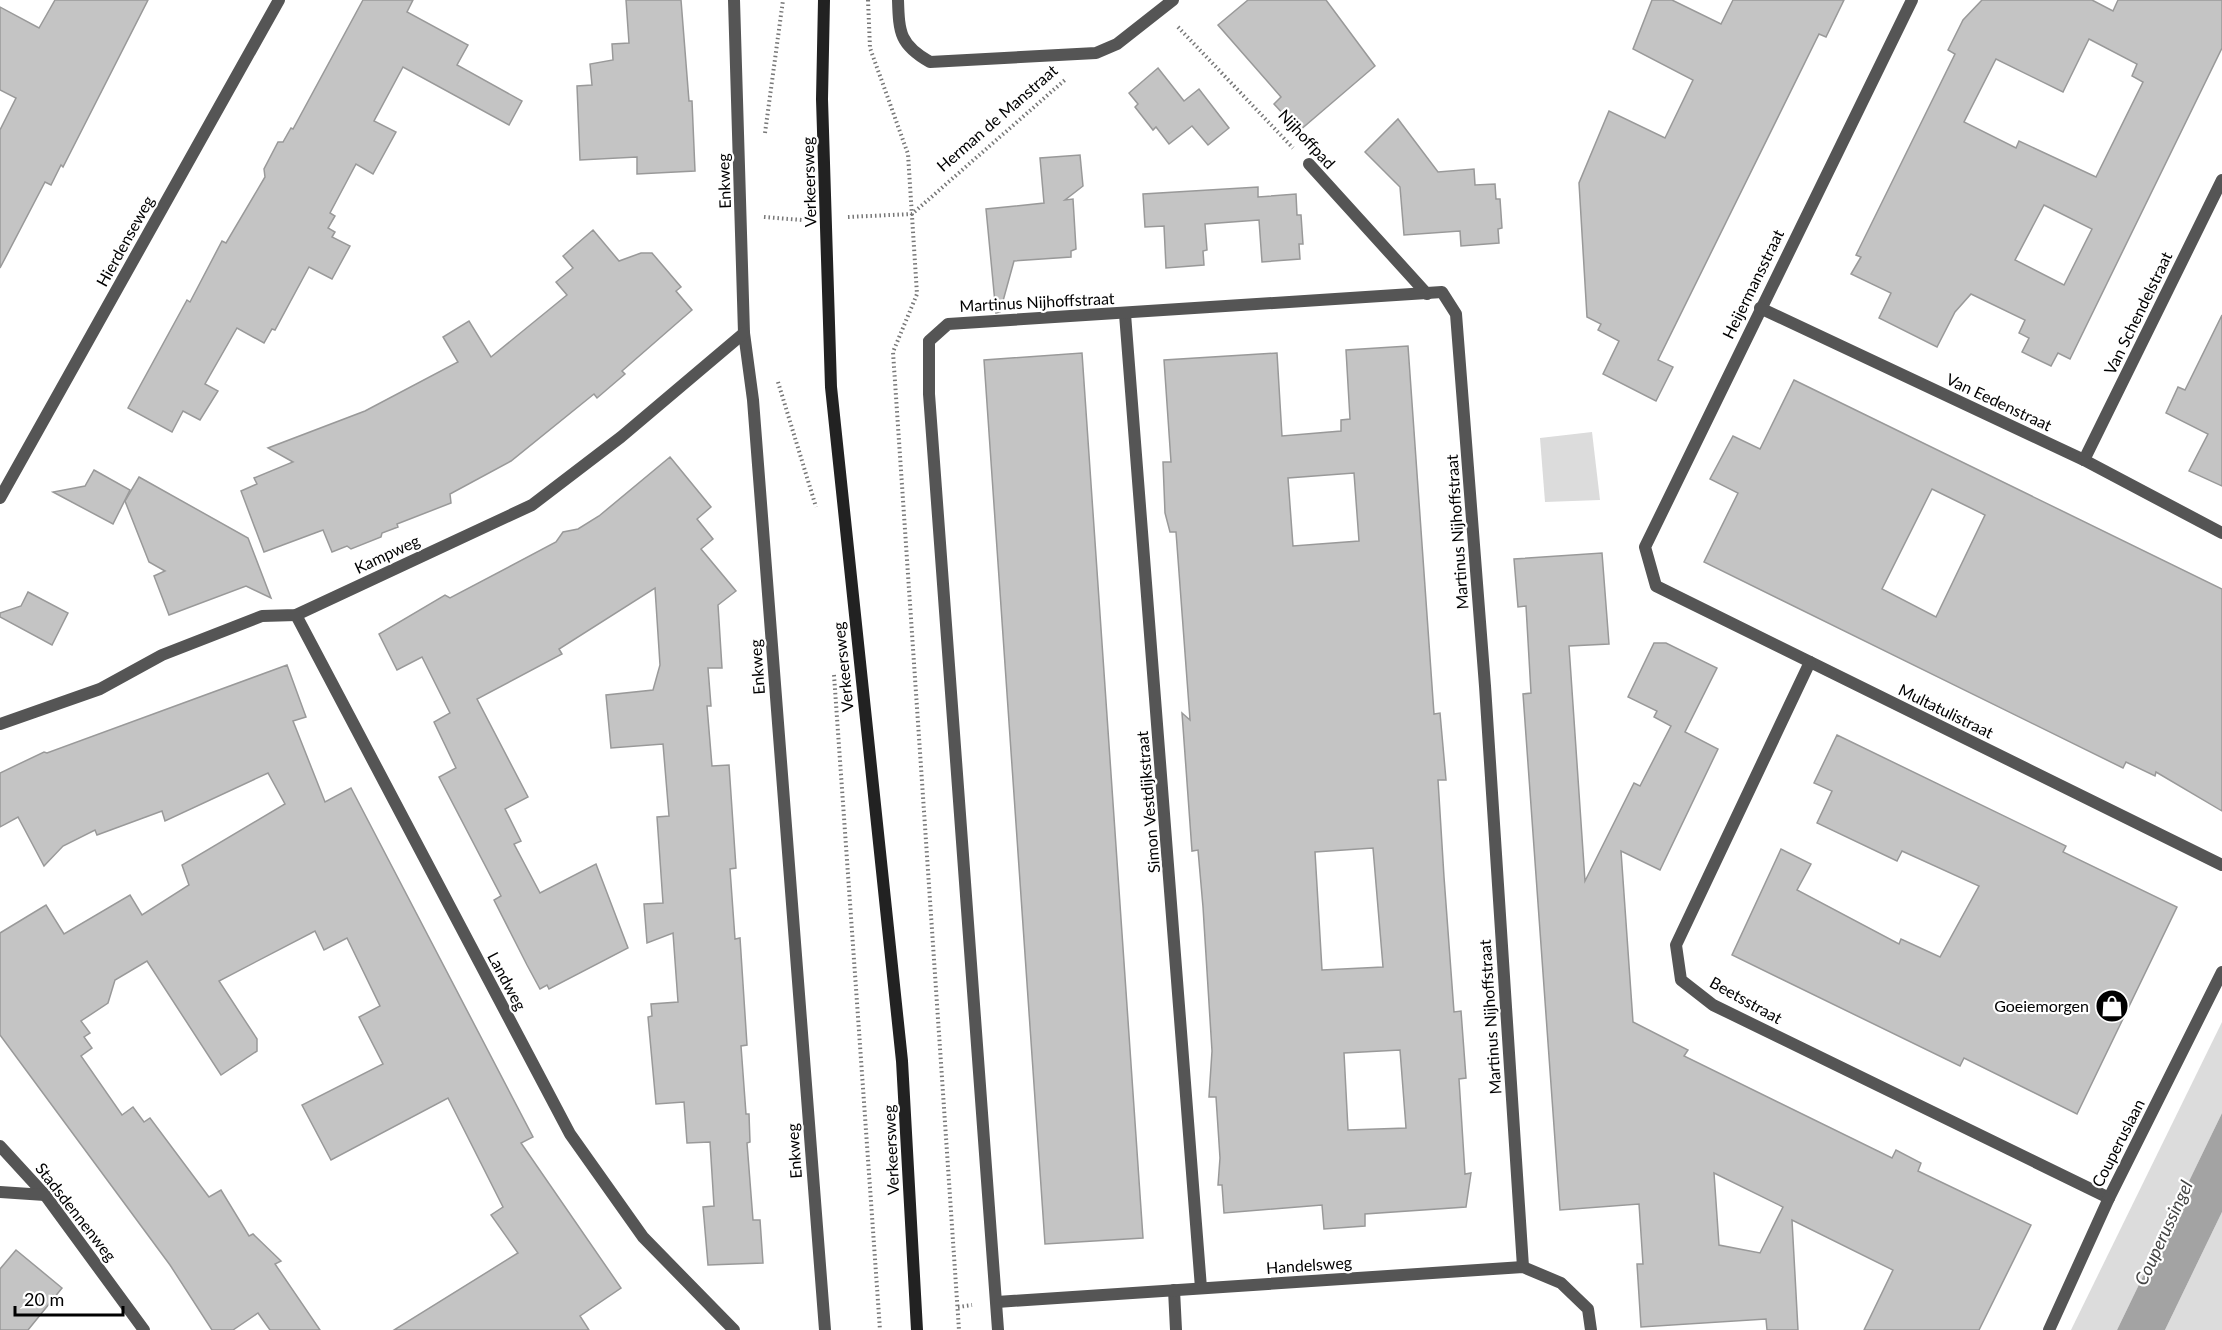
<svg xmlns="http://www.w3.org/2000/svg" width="2222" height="1330" font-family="Lato,sans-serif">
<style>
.green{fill:#dcdcdc}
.water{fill:#a3a3a3}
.building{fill:#c4c4c4;stroke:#999;stroke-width:1.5;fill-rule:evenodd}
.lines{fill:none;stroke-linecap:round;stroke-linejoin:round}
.path{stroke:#777;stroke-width:4;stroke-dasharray:1.5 3;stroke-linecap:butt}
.minor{stroke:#555;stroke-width:12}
.secondary{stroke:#222;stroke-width:12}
.labels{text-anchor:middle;stroke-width:4.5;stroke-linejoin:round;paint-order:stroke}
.street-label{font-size:16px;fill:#000;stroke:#fff}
.poi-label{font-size:16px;fill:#000;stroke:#fff;text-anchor:end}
.water-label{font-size:18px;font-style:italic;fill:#444;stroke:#fff}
</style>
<rect width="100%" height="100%" fill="#fff"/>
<g class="green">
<polygon points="1592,432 1600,500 1545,502 1540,438"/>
<polygon points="2222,1022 2222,1113 2117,1330 2071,1330"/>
<polygon points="2222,1212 2222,1330 2165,1330"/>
</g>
<polygon class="water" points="2222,1113 2222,1212 2165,1330 2117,1330"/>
<g class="building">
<polygon points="55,0 148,0 63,167 61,165 51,185 45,182 0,268 0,130 16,98 0,90 0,7 39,28"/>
<polygon points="363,0 413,0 407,12 468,45 457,65 522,101 509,125 403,67 374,121 396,132 373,174 356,164 330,213 335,216 328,228 335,232 332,237 350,246 332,279 309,267 275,330 272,329 264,343 237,328 205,384 218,391 200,420 183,411 172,432 128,408 187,300 190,302 222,241 226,243 265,177 264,169 278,142 283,142 291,128 293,129"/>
<polygon points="626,0 681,0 689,101 692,101 695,171 637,174 637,157 580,160 577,86 592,85 590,64 613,60 612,44 629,43"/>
<polygon points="1248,0 1326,0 1375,66 1299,131 1274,104 1281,97 1218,25"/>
<polygon points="1652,0 1672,0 1721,24 1733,0 1844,0 1826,37 1819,34 1658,360 1673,367 1656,401 1603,374 1619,341 1598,330 1601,324 1587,317 1579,183 1609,111 1665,138 1693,80 1633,49"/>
<path d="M1982 0H2092L2113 11 2118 0H2222V48L2070 359 2058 353 2051 366 2022 352 2029 338 2019 333 2025 320 1971 294 1955 312 1937 347 1879 318 1891 293 1851 274 1861 257 1856 255 1955 54 1948 50 1963 20ZM2089 39 2137 64 2132 76 2143 82 2096 177 2019 141 2016 148 1964 122 1996 59 2063 92ZM2044 205 2092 229 2064 285 2015 260Z"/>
<polygon points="1158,68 1184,101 1199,89 1229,128 1208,145 1192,126 1169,144 1156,127 1153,130 1135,107 1138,104 1129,93"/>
<polygon points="1398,119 1438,172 1474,169 1475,185 1495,184 1496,199 1500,199 1502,228 1498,229 1499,243 1461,246 1460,231 1404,235 1400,187 1365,152"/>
<polygon points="1080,155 1083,186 1065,200 1073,199 1076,249 1071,251 1071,257 1014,261 1000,312 996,313 986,209 1044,203 1040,158"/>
<polygon points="1258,187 1258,197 1296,194 1297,215 1301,215 1303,244 1299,244 1300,259 1262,262 1259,220 1205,224 1207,250 1203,251 1204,265 1166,268 1164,226 1145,227 1143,194"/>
<polygon points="593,230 619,261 641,253 652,253 681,287 676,291 692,310 622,371 625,374 597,398 594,394 511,461 450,494 451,503 397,524 398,527 382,533 381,537 351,549 347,546 332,552 323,530 264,552 241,491 257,484 254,478 293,462 268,448 365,411 458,362 443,337 469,321 491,357 567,295 556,282 573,268 563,256"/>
<polygon points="2222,315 2222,486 2189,471 2208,434 2166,413 2178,387 2185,390"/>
<path d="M1408 346 1434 714 1440 713 1446 780H1438L1444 877 1454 1012 1461 1011 1466 1078 1459 1079 1465 1174 1471 1173 1466 1207 1365 1214V1226L1324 1229 1322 1205 1224 1213 1222 1185H1218L1220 1158 1216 1097H1209L1212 1051 1203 907 1198 850 1192 851 1182 713 1190 720 1176 532H1170L1165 513 1163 462H1171L1164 360 1277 353 1282 436 1341 431V420L1350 419 1346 350ZM1354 473 1359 541 1293 546 1288 478ZM1373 848 1383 967 1322 970 1315 852ZM1400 1050 1406 1128 1348 1130 1344 1053Z"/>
<polygon points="1082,353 1143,1238 1045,1244 984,360"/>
<path d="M1794 380 2222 589V811L2156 772 2155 776 2126 762 2123 768 1704 562 1738 493 1710 479 1733 436 1760 449ZM1932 489 1985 515 1936 617 1882 589Z"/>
<polygon points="670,457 711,507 697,519 713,539 701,549 736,591 718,605 722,668 708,668 711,706 707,706 712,766 729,765 736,868 730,869 735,939 740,938 747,1045 741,1046 746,1114 749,1114 750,1142 747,1143 753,1220 760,1220 763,1263 708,1265 703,1207 714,1206 710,1142 687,1143 684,1102 656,1104 648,1017 652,1016 651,1004 678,1002 673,933 647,943 644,904 663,903 657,817 669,816 663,744 611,748 606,695 653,690 660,665 655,588 559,649 562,654 477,699 528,797 505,809 521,841 514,844 540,893 596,864 628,948 549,989 547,985 540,989 527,965 494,900 501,896 439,777 456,768 434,722 450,713 422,657 397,670 379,634 445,595 450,598 556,542 563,532 578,529 599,516"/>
<polygon points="94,470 130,490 113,524 53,492 85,486"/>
<polygon points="139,477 248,538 271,598 246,586 169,615 154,576 165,571 149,562 125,501"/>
<path d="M1602 553 1609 644 1569 646 1585 881 1634 783 1640 786 1671 726 1654 717 1657 711 1628 697 1654 643H1666L1717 668 1685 732 1718 749 1660 870 1621 851 1633 1022 1688 1050 1684 1056 1892 1158 1896 1150 1921 1163 1918 1171 2031 1225 1979 1330H1864L1893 1270 1792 1220 1798 1330H1767L1766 1319 1641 1327 1637 1264H1643L1639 1204 1560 1210 1523 694 1531 693 1526 606 1518 607 1514 559ZM1714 1173 1783 1207 1760 1253 1719 1245Z"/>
<polygon points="28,592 68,613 52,645 0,617 0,613 21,606"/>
<polygon points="287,665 306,717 293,721 325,802 351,788 533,1137 521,1143 621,1288 580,1316 589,1330 394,1330 518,1253 491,1215 503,1207 448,1098 331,1160 302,1105 383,1064 359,1017 380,1006 347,938 324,950 315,931 219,981 257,1039 257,1051 221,1075 147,961 115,980 108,1003 81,1021 90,1033 84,1037 92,1048 81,1056 122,1115 133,1107 144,1122 150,1118 209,1197 221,1190 249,1236 253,1234 281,1261 275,1264 320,1330 270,1330 258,1313 233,1330 212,1330 170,1265 0,1035 0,933 46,905 64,934 130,895 142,915 189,885 182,865 285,804 268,773 165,821 162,811 97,835 95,830 63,846 44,866 18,817 0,827 0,773 44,752 47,753"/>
<polygon points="1837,735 2066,846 2063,852 2177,907 2077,1114 1964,1058 1960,1066 1732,955 1781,849 1811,864 1797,890 1899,944 1901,939 1940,957 1979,886 1902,851 1897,861 1817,823 1832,791 1814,783"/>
<polygon points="16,1250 62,1288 28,1330 0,1330 0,1269"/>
</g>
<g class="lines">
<g class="path">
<polyline points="868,0 870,48 908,154 917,294 893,352 959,1330"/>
<polyline points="1178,27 1293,148"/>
<polyline points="765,133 783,0"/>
<polyline points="764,217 802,220"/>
<polyline points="848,217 912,214 1066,79"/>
<polyline points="778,382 816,507"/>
<polyline points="834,675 880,1330"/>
<polyline points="958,1307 972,1305"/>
</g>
<g class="minor">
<polyline points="734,0 744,333 753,400 825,1330"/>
<path d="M898 0C899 33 900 45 930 62L1096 53 1117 44 1173 0"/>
<polyline points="1912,0 1645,547 1656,586 2222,865"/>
<polyline points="1309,164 1427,294"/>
<polyline points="1760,308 2084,460 2222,533"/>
<polyline points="1125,314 1201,1288"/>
<polyline points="2084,460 2222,180"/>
<polyline points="0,498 279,0"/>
<polyline points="296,615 570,1134 643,1237 734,1330"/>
<polyline points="1810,662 1676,945 1681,980 1713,1005 2109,1198"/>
<polyline points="0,724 100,689 162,655 262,616 296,615 532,505 621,437 744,333"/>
<polyline points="0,1146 45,1195 144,1330"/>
<polyline points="0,1192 45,1195"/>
<polyline points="1174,1290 1176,1330"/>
<polyline points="997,1302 1523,1267 1561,1283 1588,1309 1591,1330"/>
<polyline points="998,1330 929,394 929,341 948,324 1442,292 1456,314 1485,686 1523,1267"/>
<polyline points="2049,1330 2109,1198 2222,972"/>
</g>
<polyline class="secondary" points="824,0 822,99 831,387 902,1061 917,1330"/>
</g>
<defs>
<symbol id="shop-disc" viewBox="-11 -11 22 22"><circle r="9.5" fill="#000" stroke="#fff"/><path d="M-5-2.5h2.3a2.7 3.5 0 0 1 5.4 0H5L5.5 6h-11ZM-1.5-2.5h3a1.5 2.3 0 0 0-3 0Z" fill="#fff"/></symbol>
</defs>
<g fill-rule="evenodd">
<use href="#shop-disc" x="2093" y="987" width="38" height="38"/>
</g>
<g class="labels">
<g class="street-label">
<text transform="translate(997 118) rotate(-41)" y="6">Herman de Manstraat</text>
<text transform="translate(1307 139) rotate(47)" y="6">Nijhoffpad</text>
<text transform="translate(724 181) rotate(-92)" y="6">Enkweg</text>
<text transform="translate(809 182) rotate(-92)" y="6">Verkeersweg</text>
<text transform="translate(125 241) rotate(-61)" y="6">Hierdenseweg</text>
<text transform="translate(1753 284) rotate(-64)" y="6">Heijermansstraat</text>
<text transform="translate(1037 302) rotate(-3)" y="6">Martinus Nijhoffstraat</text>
<text transform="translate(2138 313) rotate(-64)" y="6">Van Schendelstraat</text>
<text transform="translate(1999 402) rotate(25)" y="6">Van Eedenstraat</text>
<text transform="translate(1457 532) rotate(-94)" y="6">Martinus Nijhoffstraat</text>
<text transform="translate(387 554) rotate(-25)" y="6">Kampweg</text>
<text transform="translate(757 667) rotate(-94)" y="6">Enkweg</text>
<text transform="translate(843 667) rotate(-96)" y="6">Verkeersweg</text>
<text transform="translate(1946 711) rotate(26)" y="6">Multatulistraat</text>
<text transform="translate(1148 802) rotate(-95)" y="6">Simon Vestdijkstraat</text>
<text transform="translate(507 981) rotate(62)" y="6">Landweg</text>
<text transform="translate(1746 1000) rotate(29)" y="6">Beetsstraat</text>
<text transform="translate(1490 1017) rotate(-94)" y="6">Martinus Nijhoffstraat</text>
<text transform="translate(2118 1143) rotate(-63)" y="6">Couperuslaan</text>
<text transform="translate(891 1150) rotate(-93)" y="6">Verkeersweg</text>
<text transform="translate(794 1151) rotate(-94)" y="6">Enkweg</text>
<text transform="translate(76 1212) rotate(52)" y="6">Stadsdennenweg</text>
<text transform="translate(1309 1265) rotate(-4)" y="6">Handelsweg</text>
</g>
<g class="poi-label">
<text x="2089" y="1012">Goeiemorgen</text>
</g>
<g class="water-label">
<text transform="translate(2164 1233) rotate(-65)" y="6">Couperussingel</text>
</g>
</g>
<path d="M15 1306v9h108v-9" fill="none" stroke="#000000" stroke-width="3"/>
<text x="24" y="1306" font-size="18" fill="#000000" stroke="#ffffff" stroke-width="4.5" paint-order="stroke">20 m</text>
</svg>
